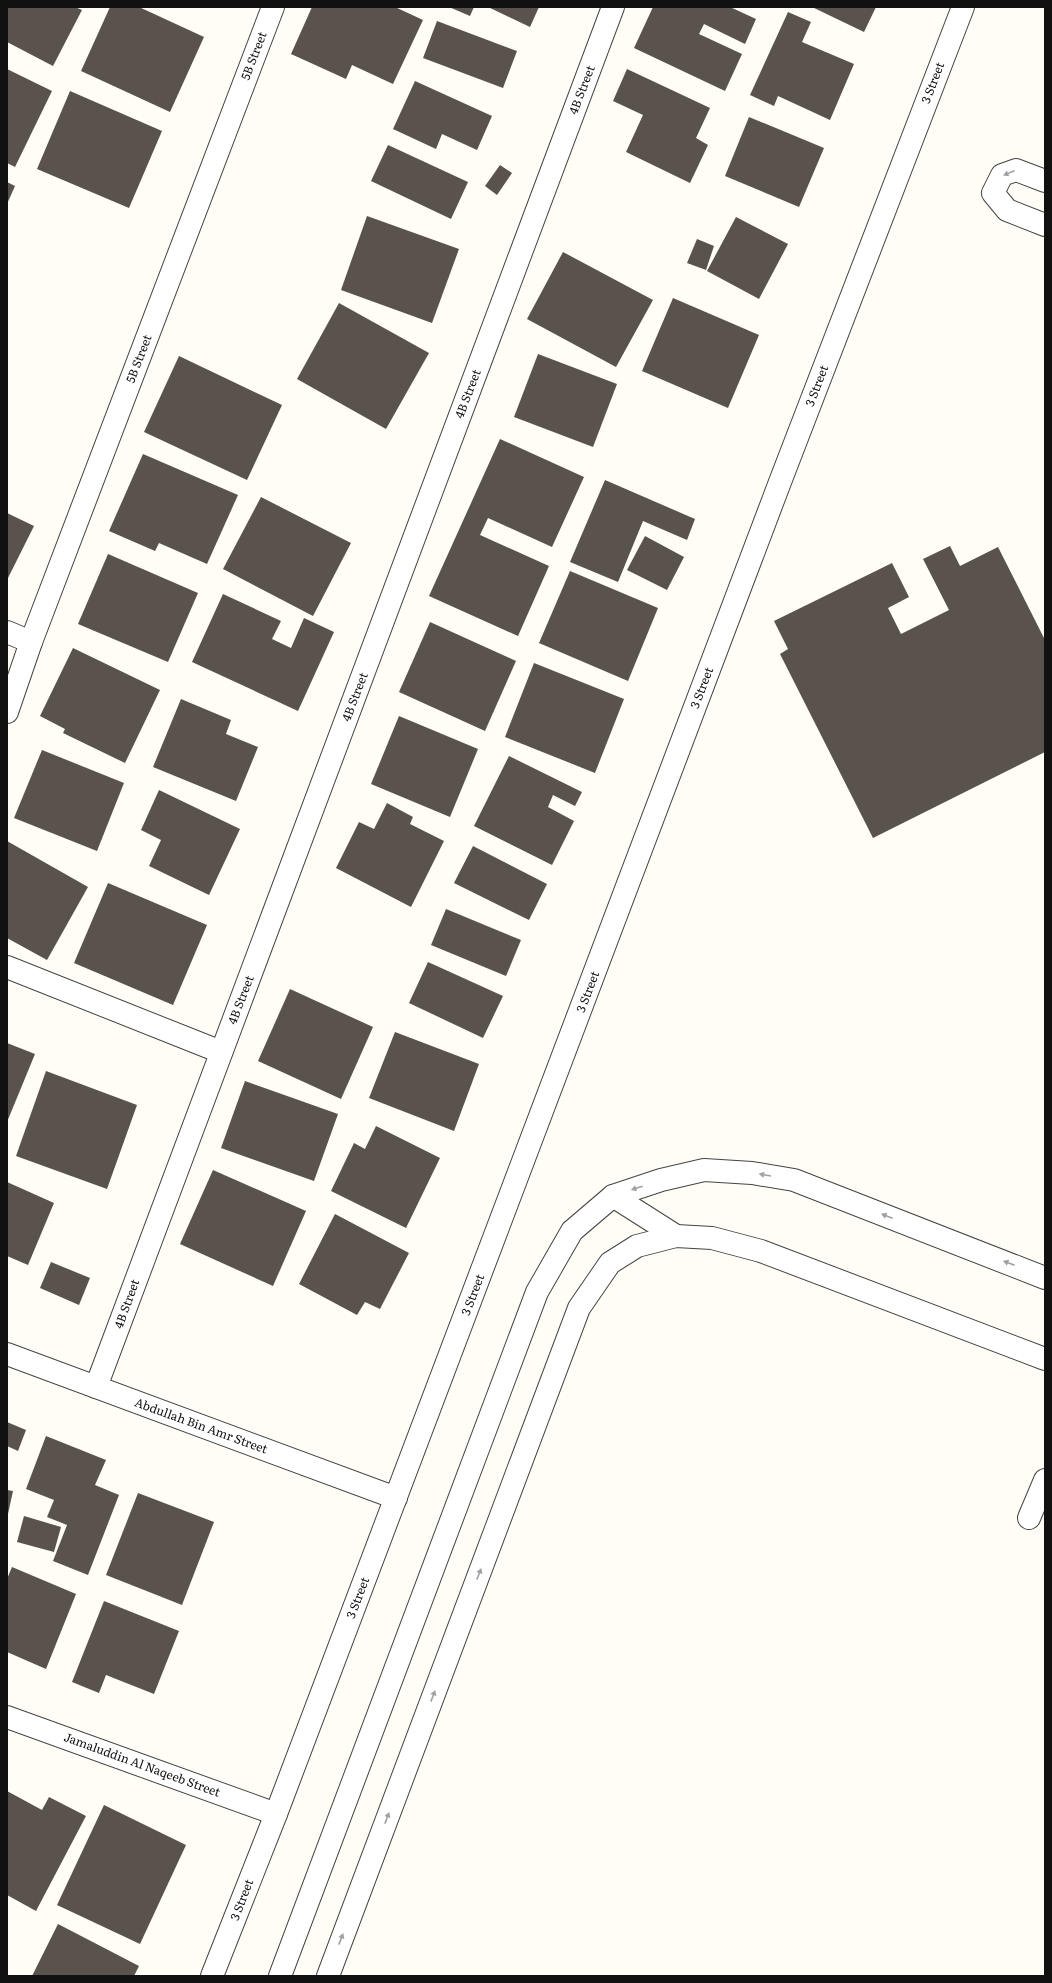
<svg xmlns="http://www.w3.org/2000/svg" width="1052" height="1983" font-family="Literata,serif">
<style>
.building{fill:#5a524d}
.lines{fill:none;stroke-linecap:round;stroke-linejoin:round}
.minor-casing{stroke:#444;stroke-width:24}
.minor{stroke:#fff;stroke-width:22}
.oneway{fill:#a0a0a0}
.labels{text-anchor:middle;stroke-width:4;stroke-linejoin:round;paint-order:stroke}
.street-label{font-size:12px;fill:#111;stroke:#fff}
</style>
<rect width="100%" height="100%" fill="#fffdf5"/>
<g class="building">
<polygon points="7,7 75,7 82,10 53,66 7,42"/>
<polygon points="110,7 139,7 204,37 170,112 81,71"/>
<polygon points="312,7 395,7 423,20 393,84 352,65 346,79 291,54"/>
<polygon points="449,7 474,7 470,16"/>
<polygon points="488,7 539,7 530,27"/>
<polygon points="653,7 730,7 756,19 745,44 704,24 699,34 742,54 725,91 634,48"/>
<polygon points="812,7 876,7 864,32"/>
<polygon points="788,12 811,22 802,42 854,64 830,120 778,96 774,106 750,95"/>
<polygon points="437,21 517,51 503,88 423,58"/>
<polygon points="7,69 52,91 15,167 7,163"/>
<polygon points="627,69 710,108 696,138 708,145 690,183 626,152 643,115 613,101"/>
<polygon points="415,81 492,116 477,150 442,134 436,149 393,129"/>
<polygon points="70,91 162,131 129,208 37,169"/>
<polygon points="749,117 824,148 799,207 725,176"/>
<polygon points="388,145 468,182 451,219 371,181"/>
<polygon points="500,165 512,173 497,195 485,186"/>
<polygon points="7,182 15,186 7,204"/>
<polygon points="367,216 459,249 432,323 341,290"/>
<polygon points="736,217 788,244 759,299 707,271"/>
<polygon points="697,239 714,246 706,270 687,263"/>
<polygon points="563,252 653,300 616,367 527,319"/>
<polygon points="673,298 759,335 728,408 642,371"/>
<polygon points="339,303 429,353 386,429 297,379"/>
<polygon points="538,354 617,384 593,447 514,417"/>
<polygon points="179,356 282,405 247,480 144,432"/>
<polygon points="500,439 584,477 552,547 488,518 480,535 549,566 518,636 429,596"/>
<polygon points="143,454 238,495 207,564 159,543 155,551 109,531"/>
<polygon points="605,480 695,519 687,540 643,521 618,582 570,562"/>
<polygon points="261,497 351,543 313,616 223,569"/>
<polygon points="7,513 34,526 7,580"/>
<polygon points="645,536 684,557 667,590 627,570"/>
<polygon points="950,546 960,566 998,547 1045,640 1045,752 873,838 780,654 788,649 774,621 892,563 909,597 888,608 901,634 949,610 923,559"/>
<polygon points="108,554 198,593 168,662 78,624"/>
<polygon points="570,571 658,608 628,681 539,643"/>
<polygon points="223,594 281,621 272,639 291,648 304,618 334,632 298,711 192,662"/>
<polygon points="430,622 516,661 485,731 399,692"/>
<polygon points="73,648 160,690 125,763 63,733 65,729 40,716"/>
<polygon points="534,663 624,699 595,773 505,737"/>
<polygon points="181,699 231,720 226,734 258,747 236,801 153,767"/>
<polygon points="399,716 478,749 450,817 371,784"/>
<polygon points="42,750 124,783 97,851 14,818"/>
<polygon points="509,756 582,792 575,806 553,795 548,807 574,821 552,865 474,826"/>
<polygon points="159,790 240,829 209,895 149,866 161,840 141,830"/>
<polygon points="387,803 413,817 410,824 444,841 411,907 336,868 359,822 374,829"/>
<polygon points="7,841 88,887 47,960 7,938"/>
<polygon points="473,846 547,884 529,920 454,883"/>
<polygon points="108,883 207,925 173,1005 74,963"/>
<polygon points="446,909 521,940 506,976 431,945"/>
<polygon points="428,962 503,996 483,1038 409,1003"/>
<polygon points="290,989 373,1027 341,1099 258,1061"/>
<polygon points="395,1032 479,1064 454,1131 369,1098"/>
<polygon points="7,1043 35,1054 7,1122"/>
<polygon points="46,1071 137,1105 107,1189 16,1156"/>
<polygon points="245,1081 338,1114 314,1181 221,1148"/>
<polygon points="376,1126 440,1158 406,1228 331,1191 354,1143 365,1149"/>
<polygon points="213,1170 306,1211 273,1286 180,1244"/>
<polygon points="7,1182 54,1203 28,1265 7,1256"/>
<polygon points="335,1214 409,1253 380,1309 365,1302 357,1315 299,1284"/>
<polygon points="51,1262 90,1278 79,1305 40,1288"/>
<polygon points="7,1422 26,1430 18,1451 7,1446"/>
<polygon points="46,1436 106,1460 95,1485 119,1495 88,1575 53,1561 67,1525 47,1517 54,1500 26,1489"/>
<polygon points="7,1490 13,1491 8,1514 7,1513"/>
<polygon points="138,1493 214,1522 182,1605 106,1575"/>
<polygon points="24,1516 61,1527 54,1552 17,1542"/>
<polygon points="12,1567 76,1594 46,1669 7,1652 7,1579"/>
<polygon points="104,1601 179,1631 154,1694 106,1675 99,1693 72,1682"/>
<polygon points="7,1791 42,1810 49,1797 86,1816 36,1911 7,1895"/>
<polygon points="104,1805 186,1845 140,1944 57,1905"/>
<polygon points="58,1924 139,1966 134,1976 32,1976"/>
</g>
<g class="lines">
<defs>
<g id="minor">
<polyline points="1045,181 1016,170 1002,175 993,193 1007,210 1045,225"/>
<polyline points="7,632 31,642"/>
<polyline points="7,712 31,642 273,7"/>
<polyline points="7,967 221,1052"/>
<polyline points="613,1196 676,1236"/>
<polyline points="7,1354 396,1498"/>
<polyline points="96,1387 613,7"/>
<polyline points="1029,1518 1045,1480"/>
<polyline points="7,1717 276,1814"/>
<polyline points="212,1976 276,1814 780,482 963,7"/>
<polyline points="280,1976 537,1292 572,1231 613,1196 661,1180 704,1170 752,1173 794,1180 1045,1278"/>
<polyline points="328,1976 579,1308 610,1263 637,1246 676,1236 712,1238 761,1251 1045,1359"/>
</g>
</defs>
<use href="#minor" class="minor-casing"/>
<use href="#minor" class="minor"/>
</g>
<defs><path id="oneway-solid" d="M-6-.8H1V-3.2L6.5 0L1 3.2V.8H-6Z"/></defs>
<g class="oneway">
<use href="#oneway-solid" transform="translate(1009 173) rotate(158)"/>
<use href="#oneway-solid" transform="translate(765 1175) rotate(-170)"/>
<use href="#oneway-solid" transform="translate(637 1188) rotate(162)"/>
<use href="#oneway-solid" transform="translate(887 1216) rotate(-159)"/>
<use href="#oneway-solid" transform="translate(1009 1263) rotate(-159)"/>
<use href="#oneway-solid" transform="translate(479 1574) rotate(-69)"/>
<use href="#oneway-solid" transform="translate(433 1696) rotate(-69)"/>
<use href="#oneway-solid" transform="translate(387 1818) rotate(-69)"/>
<use href="#oneway-solid" transform="translate(341 1939) rotate(-69)"/>
</g>
<g class="labels">
<g class="street-label">
<text transform="translate(254 56) rotate(-69)" y="4">5B Street</text>
<text transform="translate(933 83) rotate(-69)" y="4">3 Street</text>
<text transform="translate(582 90) rotate(-69)" y="4">4B Street</text>
<text transform="translate(139 359) rotate(-69)" y="4">5B Street</text>
<text transform="translate(817 386) rotate(-69)" y="4">3 Street</text>
<text transform="translate(468 394) rotate(-69)" y="4">4B Street</text>
<text transform="translate(702 688) rotate(-69)" y="4">3 Street</text>
<text transform="translate(355 697) rotate(-69)" y="4">4B Street</text>
<text transform="translate(588 992) rotate(-69)" y="4">3 Street</text>
<text transform="translate(241 1000) rotate(-69)" y="4">4B Street</text>
<text transform="translate(473 1295) rotate(-69)" y="4">3 Street</text>
<text transform="translate(127 1304) rotate(-70)" y="4">4B Street</text>
<text transform="translate(201 1426) rotate(20)" y="4">Abdullah Bin Amr Street</text>
<text transform="translate(358 1598) rotate(-69)" y="4">3 Street</text>
<text transform="translate(142 1765) rotate(20)" y="4">Jamaluddin Al Naqeeb Street</text>
<text transform="translate(242 1900) rotate(-69)" y="4">3 Street</text>
</g>
</g>
<rect width="1052" height="1983" fill="none" stroke="#111111" stroke-width="16"/>
</svg>
